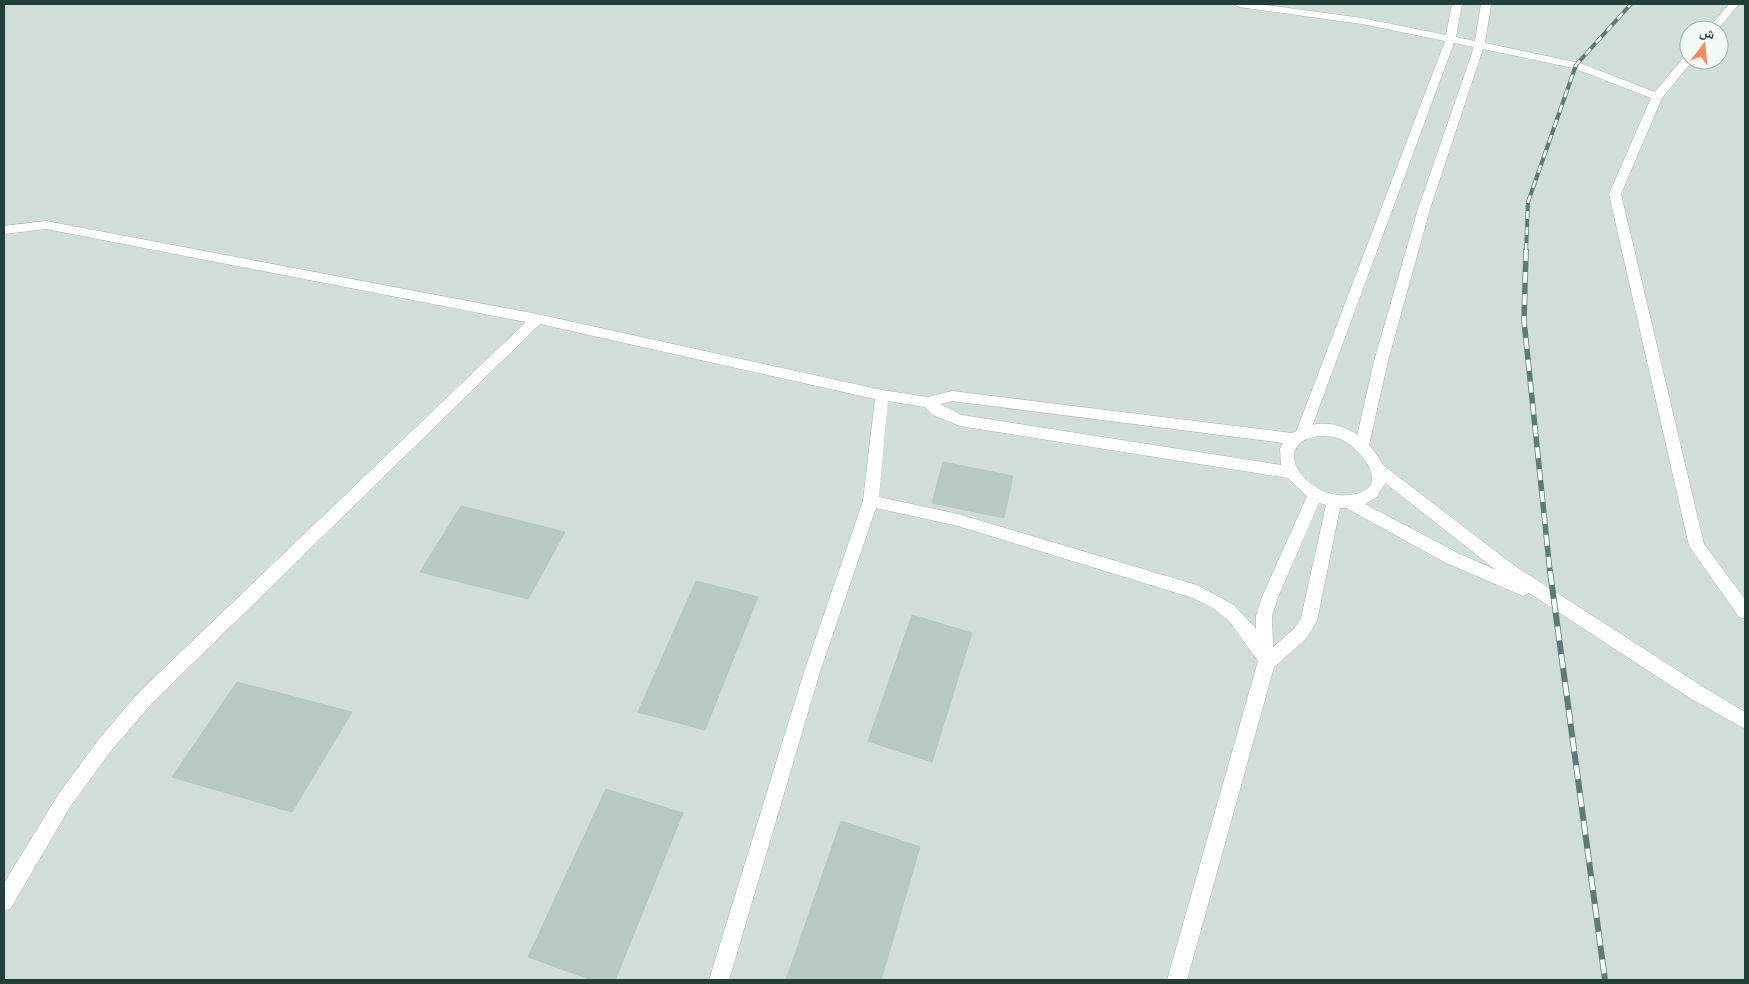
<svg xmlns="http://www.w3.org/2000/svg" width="1749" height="984" font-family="Raleway,'Noto Naskh Arabic',sans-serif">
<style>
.built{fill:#d1ddd9;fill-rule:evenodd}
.building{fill:#b8c8c3;stroke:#b5c7c1}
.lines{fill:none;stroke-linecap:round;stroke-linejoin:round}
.service-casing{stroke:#a5b5b1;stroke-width:1}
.minor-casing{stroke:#a5b5b1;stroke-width:1}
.service{fill:#fff;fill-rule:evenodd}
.minor{fill:#fff;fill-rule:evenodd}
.rail-far2-casing{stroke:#5d7b75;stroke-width:4}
.rail-far1-casing{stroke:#5d7b75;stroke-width:5.5}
.rail-casing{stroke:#5d7b75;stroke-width:6}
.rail-far2{stroke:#f4faf7;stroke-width:2.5;stroke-dasharray:8;stroke-linecap:butt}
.rail-far1{stroke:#f4faf7;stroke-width:4;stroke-dasharray:11;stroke-linecap:butt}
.rail{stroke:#f4faf7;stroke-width:4.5;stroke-dasharray:14;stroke-linecap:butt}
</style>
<rect width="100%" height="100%" fill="#e3edea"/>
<path class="built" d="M4 4H1745V980H4ZM1689 30H1719V60H1689Z"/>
<g class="building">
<polygon points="943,462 1013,476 1004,518 932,503"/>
<polygon points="461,506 565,532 528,599 420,572"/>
<polygon points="696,581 758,597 705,730 638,712"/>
<polygon points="912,615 972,633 932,762 868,741"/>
<polygon points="237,682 352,712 292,812 172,777"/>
<polygon points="606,789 683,813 615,980 592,980 528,957"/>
<polygon points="841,821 920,847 881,980 786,980"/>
</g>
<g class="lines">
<defs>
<g id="service">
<polygon points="1234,4 1258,4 1362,18 1446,35 1452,4 1462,4 1456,37 1475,41 1481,4 1491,4 1485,43 1580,63 1655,92 1685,56 1689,55 1689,60 1693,60 1662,98 1621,194 1704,544 1745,599 1745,619 1739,617 1689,546 1609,194 1651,98 1573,68 1483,49 1430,209 1388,361 1369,445 1367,449 1362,451 1357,449 1355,445 1374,361 1418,209 1474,47 1454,43 1310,432 1308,436 1303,438 1298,436 1296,432 1445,41 1362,24 1239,7"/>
<polygon points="1729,4 1739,4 1717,30 1707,30"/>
</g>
<path id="minor" d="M46 221 537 314 882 390 928 397 952 391 1292 433C1300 430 1309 425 1318 424 1347 421 1371 441 1383 465L1515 566 1705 688 1745 712V729L1693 700 1529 593 1523 596 1446 563 1346 508H1340L1317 621 1306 639 1274 667 1187 980H1167L1258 661 1230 622 1214 609 1193 598 958 526 876 508 820 672 729 980H709L804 672 863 501 875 399 540 324 151 704 111 751 70 807 11 908 4 911V883L58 795 99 739 139 692 526 322 46 229 4 234V226ZM888 401 924 407 933 415 960 426 1288 478 1307 496 1262 597 1256 616V629L1234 605 1197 585 958 514 879 497ZM952 401 1283 443 1280 449 1281 465 962 415 940 404ZM1318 436C1325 436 1333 436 1340 439 1359 446 1392 486 1356 494 1346 496 1338 496 1329 493 1311 488 1281 462 1300 443 1304 439 1312 438 1318 436ZM1385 483 1496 570 1458 553 1365 504 1377 497ZM1319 503 1326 505 1301 618 1294 629 1273 647 1272 616 1278 597Z"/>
</defs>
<use href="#service" class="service-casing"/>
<use href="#minor" class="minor-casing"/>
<use href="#service" class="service"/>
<use href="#minor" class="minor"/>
<defs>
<polyline id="rail-far2" points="1526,251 1528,202 1576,65 1631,4"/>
<polyline id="rail-far1" points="1526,250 1524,321 1550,572"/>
<polyline id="rail" points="1550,571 1605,980"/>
</defs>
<use href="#rail-far2" class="rail-far2-casing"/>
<use href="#rail-far1" class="rail-far1-casing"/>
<use href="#rail" class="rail-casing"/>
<use href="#rail-far2" class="rail-far2"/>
<use href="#rail-far1" class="rail-far1"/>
<use href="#rail" class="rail"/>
</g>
<rect width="1749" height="984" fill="none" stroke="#223f39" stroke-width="10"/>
<g transform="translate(1704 45) rotate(16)"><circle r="24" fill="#f4faf7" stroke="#a0afab"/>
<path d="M0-4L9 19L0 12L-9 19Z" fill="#f58a5a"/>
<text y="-8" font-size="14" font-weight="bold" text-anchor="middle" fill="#223f39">ش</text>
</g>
</svg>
